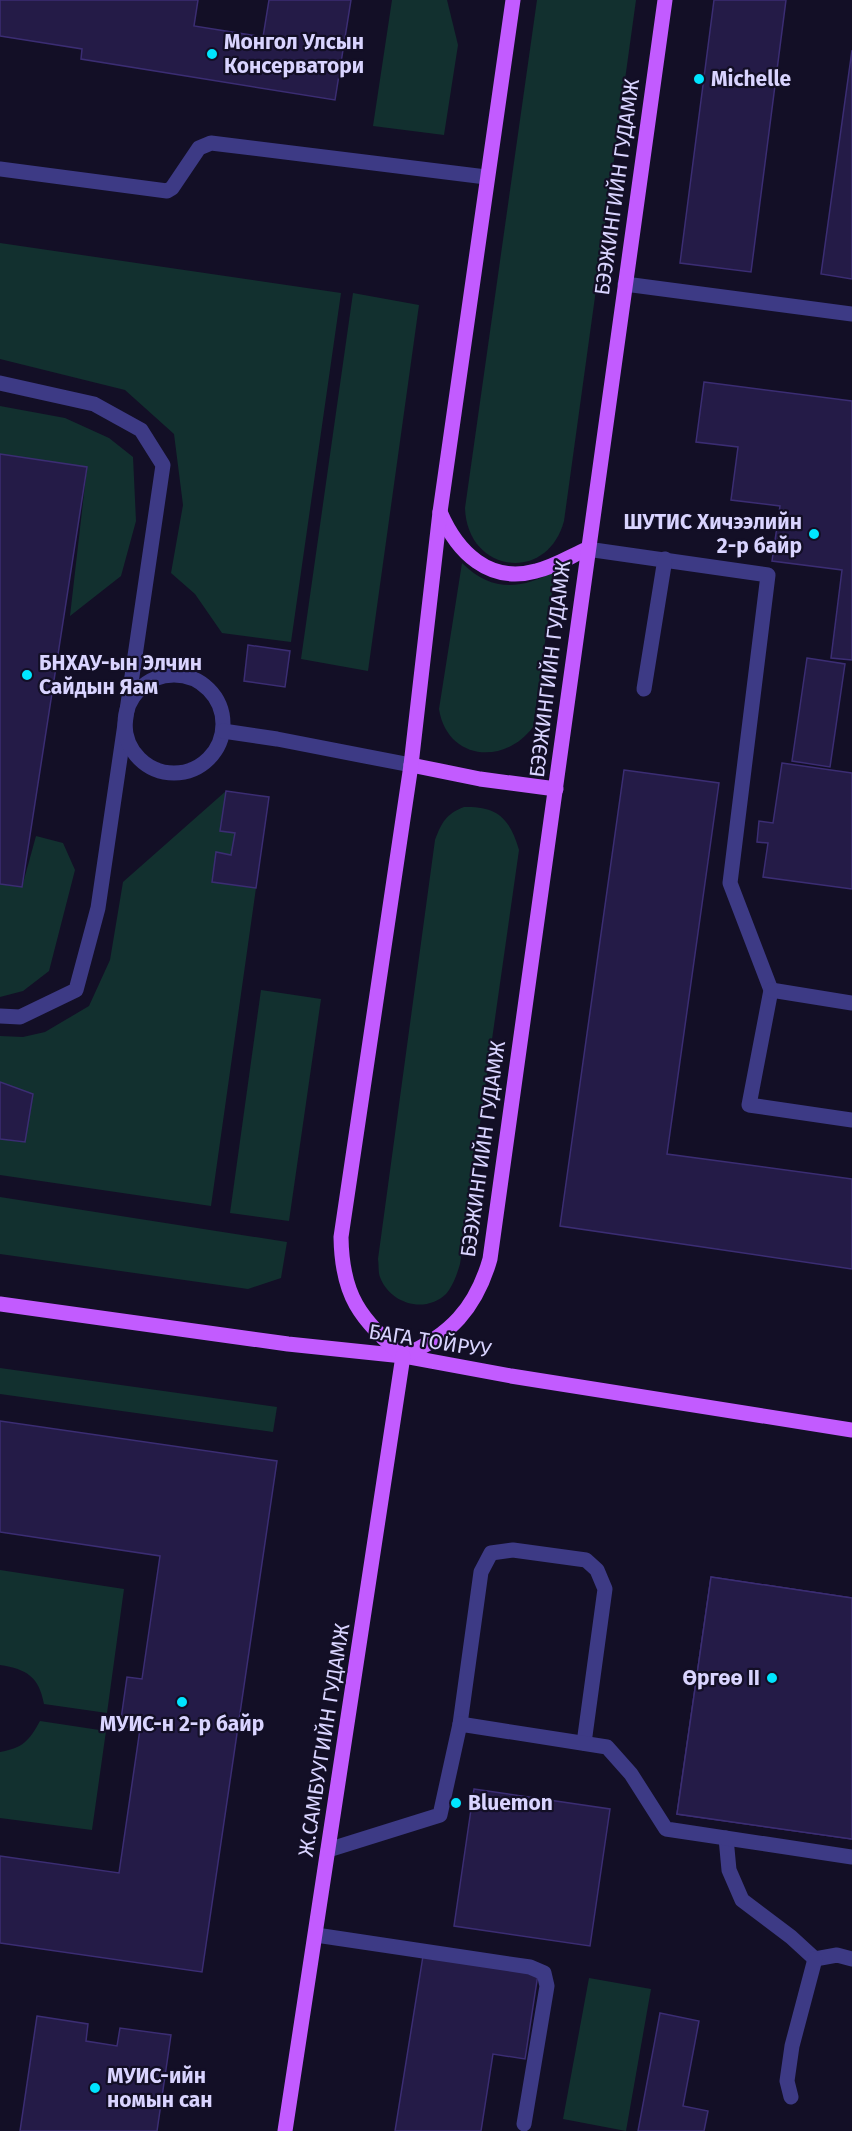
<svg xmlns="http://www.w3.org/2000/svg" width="852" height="2131" font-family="'Fira Sans',sans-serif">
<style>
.green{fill:#12302f}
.building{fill:#241b47;stroke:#3b2d73;stroke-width:1.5}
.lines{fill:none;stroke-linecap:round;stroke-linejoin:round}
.minor{stroke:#3d3a85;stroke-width:15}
.major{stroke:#c25bff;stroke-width:15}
.poi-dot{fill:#00e5ff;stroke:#130f26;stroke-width:2}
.labels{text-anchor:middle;stroke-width:4.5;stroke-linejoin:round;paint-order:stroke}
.poi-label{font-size:21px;font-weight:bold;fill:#d9d4ff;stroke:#130f26;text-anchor:start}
.street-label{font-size:21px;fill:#d9d4ff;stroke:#130f26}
</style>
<rect width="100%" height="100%" fill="#130f26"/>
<g class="green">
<polygon points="392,0 447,0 458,45 444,135 373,126"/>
<path d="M537 0H636L564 521C547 584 467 573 465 508Z"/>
<polygon points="0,243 341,293 291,642 222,633 195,594 171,573 183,505 174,434 125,390 0,359"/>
<polygon points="353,293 419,305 368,671 301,659"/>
<polygon points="0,406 65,418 109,438 133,457 136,521 121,576 70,616 87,467 0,454"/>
<path d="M462 563C491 592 521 590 555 571L533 727C504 766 447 760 439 709Z"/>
<polygon points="226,791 220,831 235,833 231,855 216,852 212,881 256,888 211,1206 0,1175 0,1036 23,1037 45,1032 89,1006 110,960 123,882"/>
<path d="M464 807C498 806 510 819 519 850L460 1264C457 1274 453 1286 446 1294 425 1314 390 1304 380 1277 378 1272 379 1265 378 1259L435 840C442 822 446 814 464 807Z"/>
<polygon points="36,836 63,843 75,870 49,971 23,991 0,997 0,884 22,887"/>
<polygon points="261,990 321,999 289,1221 230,1213"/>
<polygon points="0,1197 287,1242 281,1278 248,1289 0,1254"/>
<polygon points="0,1368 277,1407 273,1432 0,1394"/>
<path d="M0 1570 124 1589 107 1713 44 1704C39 1677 27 1669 0 1665Z"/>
<path d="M40 1721 106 1731 92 1830 0 1818V1752C23 1748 29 1741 40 1721Z"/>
<polygon points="589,1978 651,1989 626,2131 563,2119"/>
</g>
<g class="building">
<polygon points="0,0 198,0 194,26 263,37 269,0 351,0 335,100 81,59 82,49 0,36"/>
<polygon points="714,0 786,0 751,272 680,263"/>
<polygon points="852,50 852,279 821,274"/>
<polygon points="704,382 852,401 852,660 831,658 842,570 772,561 780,506 731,500 738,447 696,442"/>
<polygon points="0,454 87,467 22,887 0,884"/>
<polygon points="248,645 290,651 285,687 244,681"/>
<polygon points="807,658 845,664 830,767 792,761"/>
<polygon points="782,763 852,773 852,889 763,877 768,843 757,842 759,821 773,823"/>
<polygon points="624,770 719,783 667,1154 852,1179 852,1269 560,1226"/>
<polygon points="226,791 269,797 256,888 212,882 216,852 231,855 235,833 220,831"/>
<polygon points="0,1082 33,1094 25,1142 0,1139"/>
<polygon points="0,1421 277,1461 202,1972 0,1943 0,1856 119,1873 140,1729 120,1726 127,1677 142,1679 160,1556 0,1532"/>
<polygon points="711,1577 852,1598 852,1717 844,1767 852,1768 852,1839 677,1814"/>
<polygon points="711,1577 852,1598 852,1839 677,1814"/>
<polygon points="474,1789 610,1809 590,1946 454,1926"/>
<polygon points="423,1956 538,1974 525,2059 493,2054 481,2131 395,2131"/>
<polygon points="660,2013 699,2021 683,2106 708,2111 704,2131 638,2131"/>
<polygon points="37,2016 88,2024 86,2041 117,2046 120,2028 171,2035 157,2131 20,2131"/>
</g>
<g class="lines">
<g class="minor">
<polyline points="0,169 167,191 172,188 199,148 211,143 486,177"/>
<polyline points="625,284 852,314"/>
<polyline points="0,383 94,404 141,430 163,465 98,908 76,990 20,1017 0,1016"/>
<polyline points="587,549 768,575 730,883 771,990 749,1105 852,1120"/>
<circle cx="174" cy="724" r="49"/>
<polyline points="644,689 665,559"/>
<polyline points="223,731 277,739 411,765"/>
<polyline points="771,990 852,1003"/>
<polyline points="460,1724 481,1572 491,1553 513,1550 586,1560 597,1570 605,1589 584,1743"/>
<polyline points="726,1838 729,1870 742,1900 791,1937 815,1959 837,1955 852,1959"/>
<polyline points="328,1850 440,1815 460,1724 607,1747 631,1774 666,1829 852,1857"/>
<polyline points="316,1935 530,1967 544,1973 547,1986 524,2124"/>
<polyline points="791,2097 787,2081 792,2046 815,1959"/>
</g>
<g class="major">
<path d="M440 512C457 552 489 584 536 571 554 567 571 556 587 549"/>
<polyline points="411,765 480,779 556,789"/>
<polyline points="0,1304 288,1344 403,1356 511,1376 852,1430"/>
<path d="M403 1356C450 1336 476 1308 490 1259L665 0"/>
<path d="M403 1356C360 1318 342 1297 341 1237L411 765 440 512 513 0"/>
<polyline points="285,2131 403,1356"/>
</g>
</g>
<g class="poi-dot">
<circle cx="212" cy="54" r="6"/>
<circle cx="699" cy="79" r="6"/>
<circle cx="814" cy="534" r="6"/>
<circle cx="27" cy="675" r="6"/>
<circle cx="772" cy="1678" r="6"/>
<circle cx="182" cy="1702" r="6"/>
<circle cx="456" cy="1803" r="6"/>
<circle cx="95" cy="2088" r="6"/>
</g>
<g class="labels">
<g class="poi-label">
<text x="224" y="49">Монгол Улсын<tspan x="224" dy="24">Консерватори</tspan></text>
<text x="711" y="86">Michelle</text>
<text x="802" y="529" text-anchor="end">ШУТИС Хичээлийн<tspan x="802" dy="24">2-р байр</tspan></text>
<text x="39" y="670">БНХАУ-ын Элчин<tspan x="39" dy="24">Сайдын Яам</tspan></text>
<text x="760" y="1685" text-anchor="end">Өргөө II</text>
<text x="182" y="1731" text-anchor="middle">МУИС-н 2-р байр</text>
<text x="468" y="1810">Bluemon</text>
<text x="107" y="2083">МУИС-ийн<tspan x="107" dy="24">номын сан</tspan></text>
</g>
<g class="street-label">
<text transform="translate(617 187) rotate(-82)" y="7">БЭЭЖИНГИЙН ГУДАМЖ</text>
<text transform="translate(550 669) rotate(-83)" y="7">БЭЭЖИНГИЙН ГУДАМЖ</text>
<text transform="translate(483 1149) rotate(-82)" y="7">БЭЭЖИНГИЙН ГУДАМЖ</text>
<text transform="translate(430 1341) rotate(9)" y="7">БАГА ТОЙРУУ</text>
<text transform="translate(324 1740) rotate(-81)" y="7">Ж.САМБУУГИЙН ГУДАМЖ</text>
</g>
</g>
</svg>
